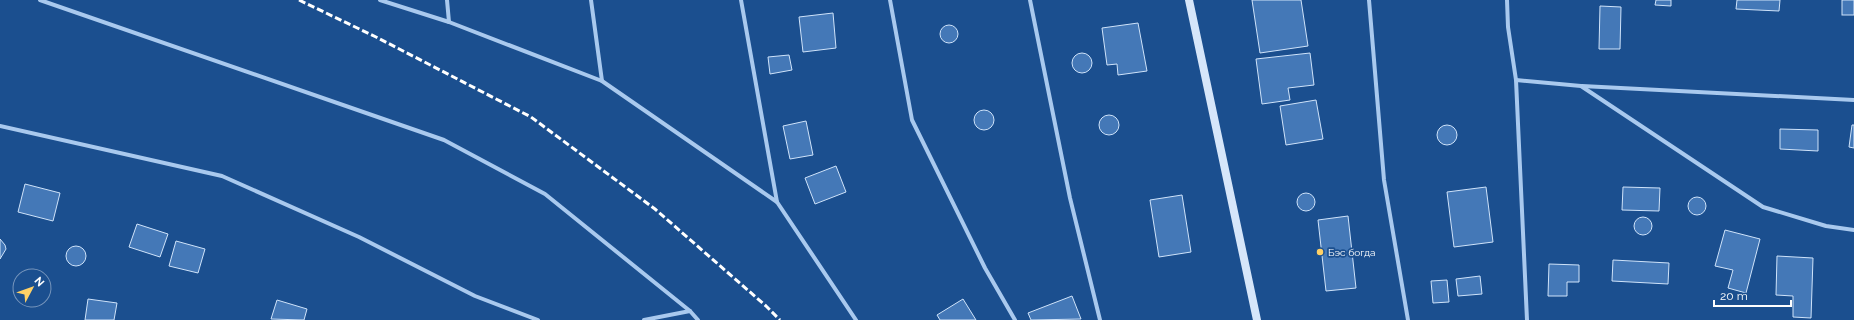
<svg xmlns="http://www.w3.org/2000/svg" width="1854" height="320" font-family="Raleway,sans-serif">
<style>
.building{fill:#4478b7;stroke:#cfe3fa}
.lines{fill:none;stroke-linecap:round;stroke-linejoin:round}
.street{stroke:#a9c9ee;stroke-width:4}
.secondary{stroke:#d6e6fa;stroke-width:8}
.rail{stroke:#fff;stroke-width:3;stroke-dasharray:7 3;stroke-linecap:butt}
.poi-dot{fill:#ffd166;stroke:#1b4f8f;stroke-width:1.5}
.labels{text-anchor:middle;stroke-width:3.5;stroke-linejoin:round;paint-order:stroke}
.poi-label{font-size:10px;fill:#fff;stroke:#1b4f8f;text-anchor:start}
</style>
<rect width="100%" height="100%" fill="#1b4f8f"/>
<g class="building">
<polygon points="1252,0 1301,0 1308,46 1260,53"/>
<polygon points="1656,0 1671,0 1671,6 1655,5"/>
<polygon points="1737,0 1780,0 1779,11 1736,9"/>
<rect x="1842" y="0" width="12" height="15"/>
<polygon points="1600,6 1621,7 1620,49 1599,49"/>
<polygon points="833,13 836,48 803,52 799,17"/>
<polygon points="1138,23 1147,71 1118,75 1117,64 1107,65 1102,28"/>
<circle cx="949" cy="34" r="9"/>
<polygon points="1310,53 1314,85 1288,88 1290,100 1262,104 1256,59"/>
<circle cx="1082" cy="63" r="10"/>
<polygon points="789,55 792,70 770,74 768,57"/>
<polygon points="1316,100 1323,139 1286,145 1280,106"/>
<circle cx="984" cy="120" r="10"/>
<circle cx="1109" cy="125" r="10"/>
<polygon points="806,121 813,155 790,159 783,126"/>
<polygon points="1852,125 1854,125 1854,148 1849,147"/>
<circle cx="1447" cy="135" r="10"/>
<polygon points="1780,129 1818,130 1818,151 1780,149"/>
<polygon points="836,166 846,192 815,204 805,178"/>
<polygon points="25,184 60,193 53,221 18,212"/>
<polygon points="1486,187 1493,242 1454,247 1447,192"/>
<polygon points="1623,187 1660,188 1659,211 1622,210"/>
<circle cx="1306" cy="202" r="9"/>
<polygon points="1182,195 1191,252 1159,257 1150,200"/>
<circle cx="1697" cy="206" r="9"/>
<polygon points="1348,216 1356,288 1326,291 1318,220"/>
<circle cx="1643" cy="226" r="9"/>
<polygon points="137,224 168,234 160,257 129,247"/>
<polygon points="1725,230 1760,239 1746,293 1728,288 1733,270 1715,266"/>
<polygon points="0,239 5,245 6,249 0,259"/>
<polygon points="176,241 205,249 198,273 169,266"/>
<circle cx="76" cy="256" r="10"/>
<polygon points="1777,256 1813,258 1811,318 1793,317 1793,296 1776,295"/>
<polygon points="1613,260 1669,263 1668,284 1612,281"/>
<polygon points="1549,264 1579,265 1579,282 1567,282 1567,296 1548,296"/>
<polygon points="1480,276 1482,294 1458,296 1456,279"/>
<polygon points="1447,280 1449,302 1433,303 1431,281"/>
<polygon points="1072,296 1081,319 1031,320 1028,313"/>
<polygon points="88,299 117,303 114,320 85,320"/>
<polygon points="963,299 976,320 940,320 937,315"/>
<polygon points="277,300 307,309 304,320 271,319"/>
</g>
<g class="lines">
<g class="street">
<polyline points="40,0 444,140 545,194 690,311 698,320"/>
<polyline points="380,0 449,22 602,81 777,202 856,320"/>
<polyline points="447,0 449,22"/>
<polyline points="591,0 602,81"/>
<polyline points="741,0 777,202"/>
<polyline points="890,0 912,120 985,268 1015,320"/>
<polyline points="1030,0 1070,198 1100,320"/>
<polyline points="1369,0 1384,180 1408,320"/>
<polyline points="1507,0 1508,27 1516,80 1527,320"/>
<polyline points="1516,80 1581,86 1763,207 1826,226 1854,230"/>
<polyline points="1582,86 1854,100"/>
<polyline points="0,126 222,176 359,237 475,296 538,320"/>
<polyline points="644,320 690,311"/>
</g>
<polyline class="secondary" points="1189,0 1257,320"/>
<polyline class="rail" points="299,0 376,37 531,117 655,209 766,306 780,320"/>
</g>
<circle class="poi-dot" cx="1320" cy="252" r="4"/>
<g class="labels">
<g class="poi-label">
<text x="1328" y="256">Бэс богда</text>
</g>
</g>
<g transform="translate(32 288) rotate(49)"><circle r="19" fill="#1b4f8f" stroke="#7695bc"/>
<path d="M0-3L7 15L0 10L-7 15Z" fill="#ffd166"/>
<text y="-6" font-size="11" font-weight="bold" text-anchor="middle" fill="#ffffff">N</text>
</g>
<path d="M1714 300v6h77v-6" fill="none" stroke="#ffffff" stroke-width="2"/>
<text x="1720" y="300" font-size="12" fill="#ffffff" stroke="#1b4f8f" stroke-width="3" paint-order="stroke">20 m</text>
</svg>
